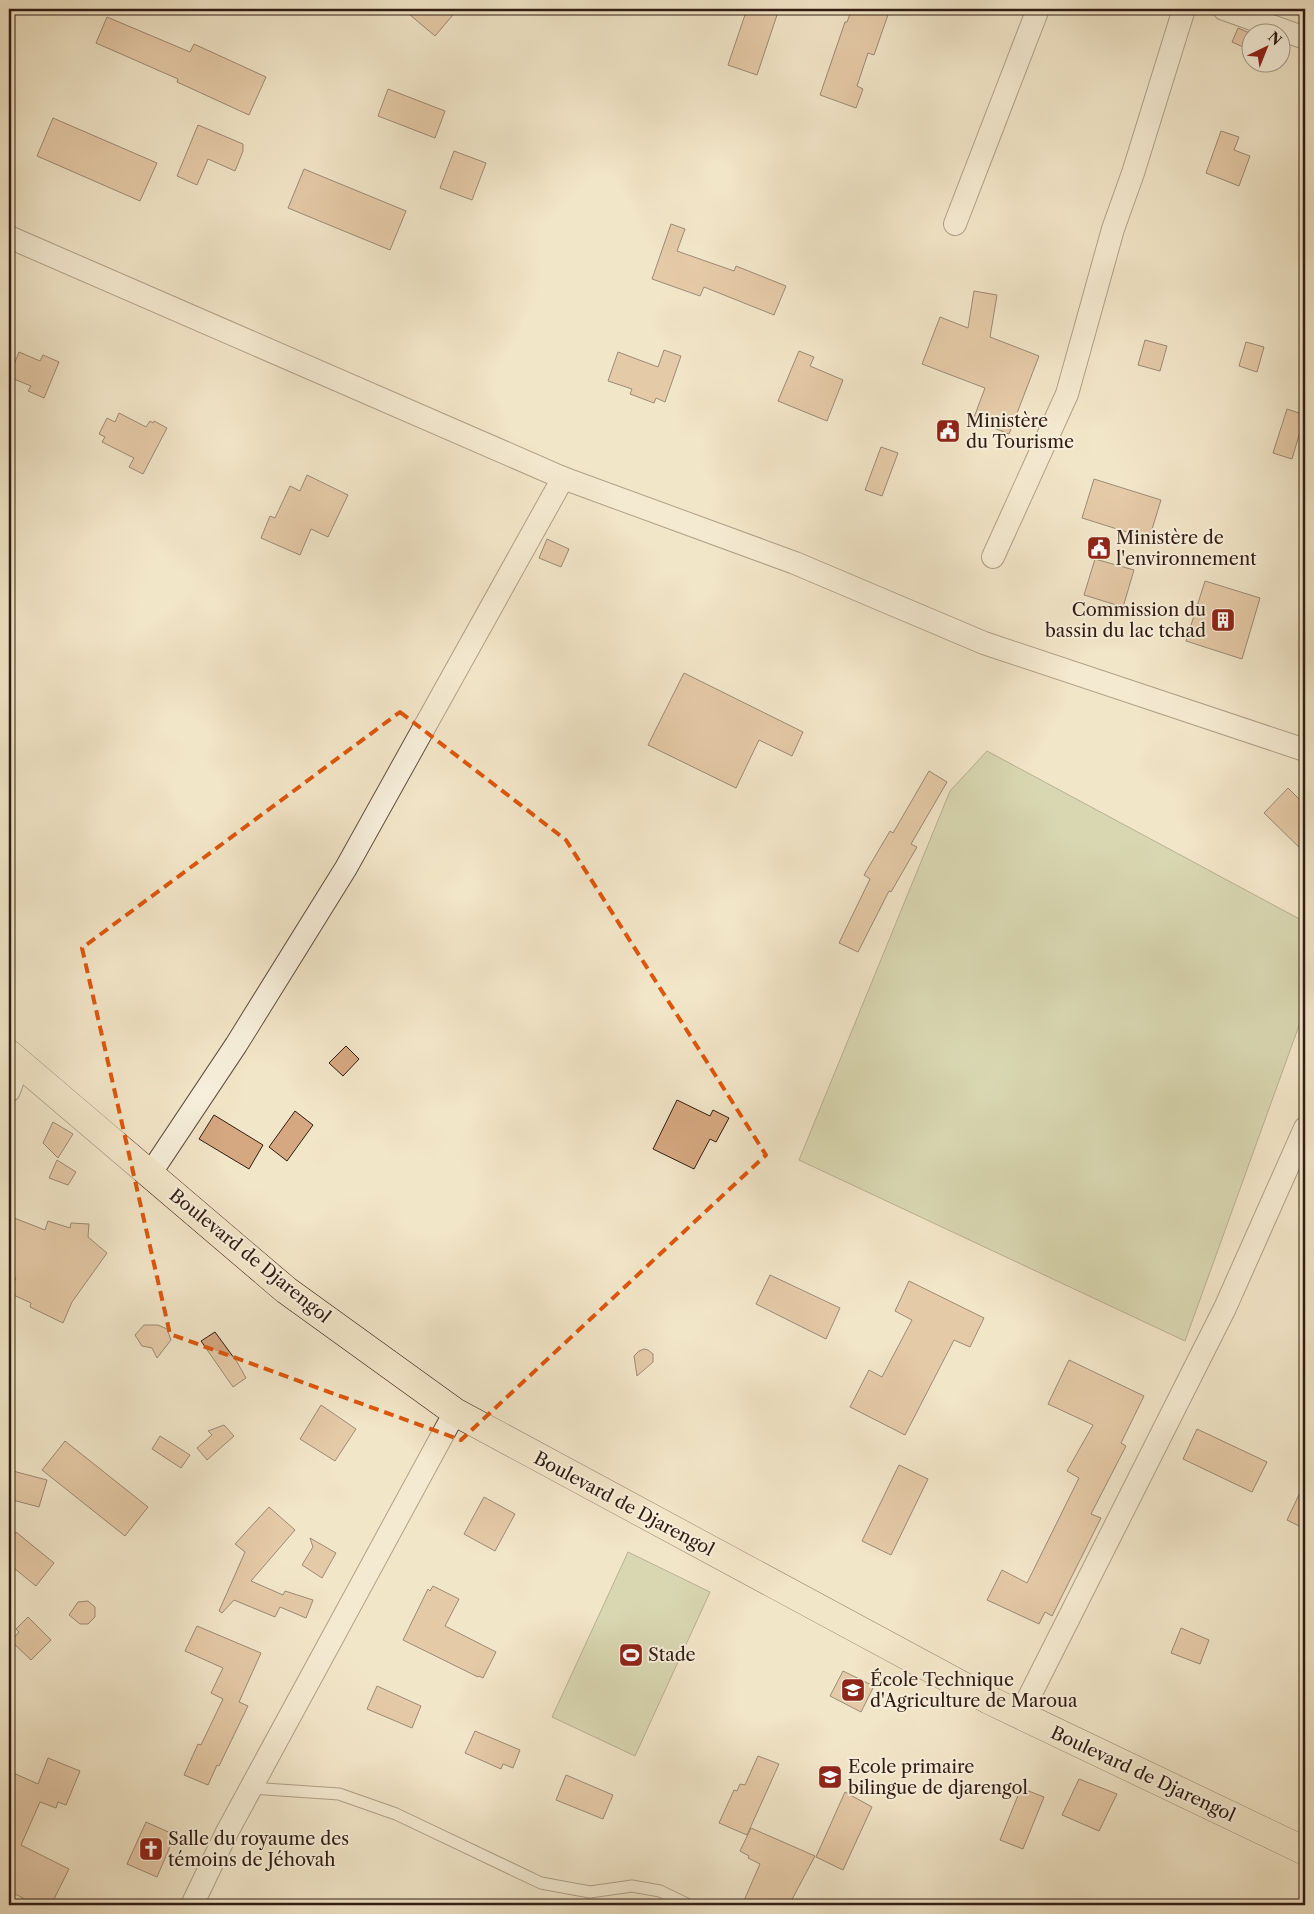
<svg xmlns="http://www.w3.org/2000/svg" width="1314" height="1914" font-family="'Libre Caslon Text',serif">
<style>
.green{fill:#bac596;stroke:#767054}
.building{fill:#d6a881;stroke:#311c13}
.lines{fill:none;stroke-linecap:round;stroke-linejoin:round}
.lane-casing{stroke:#614e40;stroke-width:13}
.street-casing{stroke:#614e40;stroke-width:24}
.primary-casing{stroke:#311c13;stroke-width:29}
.lane{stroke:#f7efdb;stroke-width:11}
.street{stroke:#f7efdb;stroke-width:22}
.primary{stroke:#f2e6c8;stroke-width:28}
.marked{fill:none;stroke:#df560c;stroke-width:4;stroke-dasharray:10 6;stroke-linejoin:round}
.labels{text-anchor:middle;stroke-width:4;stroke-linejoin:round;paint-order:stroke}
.poi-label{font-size:18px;fill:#311c13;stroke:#f7efdb;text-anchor:start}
.street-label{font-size:18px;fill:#311c13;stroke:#f7efdb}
</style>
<rect width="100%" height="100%" fill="#f2e6c8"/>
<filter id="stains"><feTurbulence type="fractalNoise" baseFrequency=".004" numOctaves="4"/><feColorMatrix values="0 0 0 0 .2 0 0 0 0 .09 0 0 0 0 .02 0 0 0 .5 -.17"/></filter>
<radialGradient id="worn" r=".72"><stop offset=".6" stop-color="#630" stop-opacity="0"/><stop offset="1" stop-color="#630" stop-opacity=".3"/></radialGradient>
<g class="green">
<polygon points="987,751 1305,922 1305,1009 1185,1341 799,1160 950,791"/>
<polygon points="628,1552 710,1592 635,1756 552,1717"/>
</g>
<g class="building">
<polygon points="403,9 458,9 435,36"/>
<polygon points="747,9 779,9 757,75 728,65"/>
<polygon points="852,9 890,9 874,55 868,53 857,86 863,89 856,108 820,95 845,22 847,22"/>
<polygon points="107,17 190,52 194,44 266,77 249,115 177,82 178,79 96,43"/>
<polygon points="1238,28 1252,34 1252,51 1232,42"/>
<polygon points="388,89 445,111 435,138 378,116"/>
<polygon points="53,118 157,163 140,201 37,156"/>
<polygon points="198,125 243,144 243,151 235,171 208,159 197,185 177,176"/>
<polygon points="1221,131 1239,137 1234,150 1250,156 1239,186 1206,173"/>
<polygon points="454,151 486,163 472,200 440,188"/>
<polygon points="304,169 406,211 390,250 288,208"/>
<polygon points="671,224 685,229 677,251 734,271 736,266 786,286 774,315 704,287 700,296 652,279"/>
<polygon points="974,291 997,295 990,337 1039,356 1009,434 973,420 985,388 922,364 940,317 968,328"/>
<polygon points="1145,340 1167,346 1160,371 1138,365"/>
<polygon points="1246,342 1264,347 1257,372 1239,366"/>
<polygon points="664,350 681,356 665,402 656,398 654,403 630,394 632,389 608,381 618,352 658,367"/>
<polygon points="799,351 814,357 810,366 843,380 827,421 778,401"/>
<polygon points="19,352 40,361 43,355 59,362 44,398 28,391 31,386 9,377"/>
<polygon points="1287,409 1305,415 1292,459 1273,453"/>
<polygon points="119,413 146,427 150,421 153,423 154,421 167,428 143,474 129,467 134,458 102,442 105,437 99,434 107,418 115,422"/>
<polygon points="881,447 898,453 882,496 865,490"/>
<polygon points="307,475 348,495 328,537 311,529 300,555 261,538 270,516 275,518 290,486 300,491"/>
<polygon points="1094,479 1161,500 1149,539 1082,518"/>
<polygon points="547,539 569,549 561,567 539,558"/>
<polygon points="1095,559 1134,570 1123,607 1084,595"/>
<polygon points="1205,581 1260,598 1242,659 1186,641"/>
<polygon points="684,673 803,732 792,756 759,740 736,788 648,745"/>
<polygon points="929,771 947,782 911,844 917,847 891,892 889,891 858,952 839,943 870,879 864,875 890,831 893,833"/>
<polygon points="1288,788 1305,805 1305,853 1264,813"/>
<polygon points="346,1046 359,1059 343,1076 329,1063"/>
<polygon points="677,1100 710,1116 713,1110 729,1118 716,1142 710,1139 694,1169 653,1149"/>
<polygon points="295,1111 313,1125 287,1161 269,1147"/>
<polygon points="214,1115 263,1145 249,1169 199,1139"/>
<polygon points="53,1122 73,1134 58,1158 43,1143"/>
<polygon points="57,1160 76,1172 68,1185 49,1178"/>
<polygon points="9,1216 45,1230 48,1221 70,1228 71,1223 89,1224 88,1237 107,1253 72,1302 63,1323 30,1307 31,1303 9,1293 16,1278 10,1276 12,1252 9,1251"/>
<polygon points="770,1275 840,1308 826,1339 756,1304"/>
<polygon points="909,1281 984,1318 970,1347 954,1340 905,1435 850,1407 869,1370 882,1377 912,1320 895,1311"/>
<polygon points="144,1325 158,1325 167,1329 171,1340 157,1358 152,1348 142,1346 135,1335"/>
<polygon points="215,1332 237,1362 246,1378 233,1387 201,1341"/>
<polygon points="644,1349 648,1350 653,1354 653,1362 637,1376 634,1356 639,1351"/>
<polygon points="1069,1360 1144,1396 1121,1443 1126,1446 1091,1514 1101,1518 1052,1616 1045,1612 1039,1624 987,1600 1002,1570 1027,1583 1079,1478 1067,1471 1093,1425 1048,1404"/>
<polygon points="321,1405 356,1429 335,1461 300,1439"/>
<polygon points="224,1425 234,1436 207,1460 197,1448 212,1435 208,1431"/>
<polygon points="1197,1429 1267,1462 1252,1492 1183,1459"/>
<polygon points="160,1436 190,1455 181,1468 152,1449"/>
<polygon points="65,1441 148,1507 125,1536 42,1470"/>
<polygon points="899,1465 928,1479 891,1555 862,1541"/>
<polygon points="9,1470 47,1480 39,1507 9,1499"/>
<polygon points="1305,1482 1305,1529 1287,1520"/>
<polygon points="484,1497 515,1514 495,1551 464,1534"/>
<polygon points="269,1507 295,1530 251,1581 283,1595 285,1591 313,1600 306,1618 280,1607 275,1617 234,1600 222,1613 219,1611 245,1552 235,1544"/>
<polygon points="16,1532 54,1563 36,1586 9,1564 9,1541"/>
<polygon points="310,1538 336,1553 322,1578 302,1565 313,1547"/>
<polygon points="433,1586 459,1599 445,1626 496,1652 483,1678 479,1676 478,1677 403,1640 428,1589 430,1591"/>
<polygon points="88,1601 95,1607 95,1617 88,1624 80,1624 69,1615 78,1602"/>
<polygon points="28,1617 51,1640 31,1660 11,1641 19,1632 16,1629"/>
<polygon points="197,1626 261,1653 239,1702 248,1706 219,1766 217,1765 208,1785 184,1775 198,1744 201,1745 223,1699 211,1693 223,1668 185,1651"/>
<polygon points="1181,1628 1209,1640 1200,1664 1171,1653"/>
<polygon points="843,1671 874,1686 861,1712 830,1696"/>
<polygon points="377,1686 421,1706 412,1728 367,1709"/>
<polygon points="475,1731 520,1750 513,1768 503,1764 501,1769 465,1753"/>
<polygon points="758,1756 779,1764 747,1835 719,1823 734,1790 737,1791 740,1784 745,1785"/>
<polygon points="48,1758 80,1771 66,1805 58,1802 56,1808 40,1802 21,1845 69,1869 51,1905 19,1905 23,1898 9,1891 9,1771 38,1784"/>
<polygon points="566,1775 613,1795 603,1819 556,1800"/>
<polygon points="1079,1779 1117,1794 1099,1831 1062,1815"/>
<polygon points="1021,1788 1044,1797 1023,1849 1000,1840"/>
<polygon points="845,1792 872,1807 843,1870 816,1857"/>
<polygon points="146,1822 175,1835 157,1877 127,1864"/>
<polygon points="751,1828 815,1856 789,1905 742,1905 760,1864 748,1858 749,1856 740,1851"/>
</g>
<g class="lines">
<defs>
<polyline id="lane" points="251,1788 339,1794 396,1814 541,1883 590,1892 632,1886 660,1891 689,1905"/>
<g id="street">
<polyline points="1224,9 1305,38"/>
<polyline points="955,224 1038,9"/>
<polyline points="9,237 563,478 795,563 984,643 1305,750"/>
<polyline points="993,557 1067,394 1113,229 1133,173 1184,9"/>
<polyline points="9,1091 19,1063"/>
<polyline points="150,1174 236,1045 346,868 563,478"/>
<polyline points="1020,1715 1225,1308 1305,1128"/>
<polyline points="192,1905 227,1832 455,1412"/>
</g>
<polyline id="primary" points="9,1054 286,1290 455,1412 989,1700 1305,1851"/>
</defs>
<use href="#lane" class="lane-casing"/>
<use href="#street" class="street-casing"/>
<use href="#primary" class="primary-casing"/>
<use href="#lane" class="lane"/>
<use href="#street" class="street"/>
<use href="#primary" class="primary"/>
</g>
<path d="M0 0H1314V1914H0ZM400 712 566 840 766 1155 461 1440 170 1334 82 948Z" fill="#f2e6c8" fill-opacity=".55" fill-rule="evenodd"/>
<path class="marked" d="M400 712 566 840 766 1155 461 1440 170 1334 82 948Z"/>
<defs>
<symbol id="civic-square" viewBox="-11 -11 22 22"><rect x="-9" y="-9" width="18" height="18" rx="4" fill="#8f2418" stroke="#f7efdb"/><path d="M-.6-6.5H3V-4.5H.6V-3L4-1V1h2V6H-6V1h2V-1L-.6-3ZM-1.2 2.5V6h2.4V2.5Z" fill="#fff"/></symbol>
<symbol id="building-square" viewBox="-11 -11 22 22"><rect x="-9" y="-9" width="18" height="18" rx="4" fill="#8f2418" stroke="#f7efdb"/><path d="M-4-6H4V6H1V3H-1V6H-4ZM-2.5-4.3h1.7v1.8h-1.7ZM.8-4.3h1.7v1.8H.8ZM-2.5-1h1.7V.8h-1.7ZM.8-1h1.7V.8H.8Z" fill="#fff"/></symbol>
<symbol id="stadium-square" viewBox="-11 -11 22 22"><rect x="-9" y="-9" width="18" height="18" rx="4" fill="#8f2418" stroke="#f7efdb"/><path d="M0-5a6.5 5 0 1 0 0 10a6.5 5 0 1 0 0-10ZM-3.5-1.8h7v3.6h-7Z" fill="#fff"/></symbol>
<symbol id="school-square" viewBox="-11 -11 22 22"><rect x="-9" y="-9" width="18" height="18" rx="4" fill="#8f2418" stroke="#f7efdb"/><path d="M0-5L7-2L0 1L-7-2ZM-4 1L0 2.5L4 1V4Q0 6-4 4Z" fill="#fff"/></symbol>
<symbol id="church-square" viewBox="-11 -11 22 22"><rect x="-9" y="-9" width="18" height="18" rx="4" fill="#8f2418" stroke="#f7efdb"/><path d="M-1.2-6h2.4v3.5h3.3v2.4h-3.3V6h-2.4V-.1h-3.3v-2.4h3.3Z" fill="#fff"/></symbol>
</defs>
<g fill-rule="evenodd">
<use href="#civic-square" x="934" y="417" width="28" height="28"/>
<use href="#civic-square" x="1085" y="534" width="28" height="28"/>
<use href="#building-square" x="1209" y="606" width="28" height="28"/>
<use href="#stadium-square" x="617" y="1641" width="28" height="28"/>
<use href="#school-square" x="839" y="1676" width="28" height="28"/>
<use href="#school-square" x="816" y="1763" width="28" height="28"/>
<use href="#church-square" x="137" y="1835" width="28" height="28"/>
</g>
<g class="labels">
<g class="poi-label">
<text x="966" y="427">Ministère<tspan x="966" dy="21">du Tourisme</tspan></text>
<text x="1116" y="544">Ministère de<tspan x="1116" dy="21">l'environnement</tspan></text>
<text x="1206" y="616" text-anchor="end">Commission du<tspan x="1206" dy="21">bassin du lac tchad</tspan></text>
<text x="648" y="1661">Stade</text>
<text x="870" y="1686">École Technique<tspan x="870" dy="21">d'Agriculture de Maroua</tspan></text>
<text x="848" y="1773">Ecole primaire<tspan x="848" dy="21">bilingue de djarengol</tspan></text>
<text x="168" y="1845">Salle du royaume des<tspan x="168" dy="21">témoins de Jéhovah</tspan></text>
</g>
<g class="street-label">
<text transform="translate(250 1256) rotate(39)" y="6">Boulevard de Djarengol</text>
<text transform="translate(624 1504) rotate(28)" y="6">Boulevard de Djarengol</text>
<text transform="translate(1143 1774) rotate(25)" y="6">Boulevard de Djarengol</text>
</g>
</g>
<rect width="1314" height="1914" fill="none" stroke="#f2e6c8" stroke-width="30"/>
<rect x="10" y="10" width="1294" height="1894" fill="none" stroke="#311c13" stroke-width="2.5"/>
<rect x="15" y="15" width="1284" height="1884" fill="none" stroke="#311c13"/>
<g transform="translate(1266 48) rotate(43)"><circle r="24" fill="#f7efdb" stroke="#a89b8b"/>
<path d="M0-4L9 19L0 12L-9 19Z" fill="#8f2418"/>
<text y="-8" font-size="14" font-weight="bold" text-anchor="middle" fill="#311c13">N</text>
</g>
<rect width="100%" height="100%" filter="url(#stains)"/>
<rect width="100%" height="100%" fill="url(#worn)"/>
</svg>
